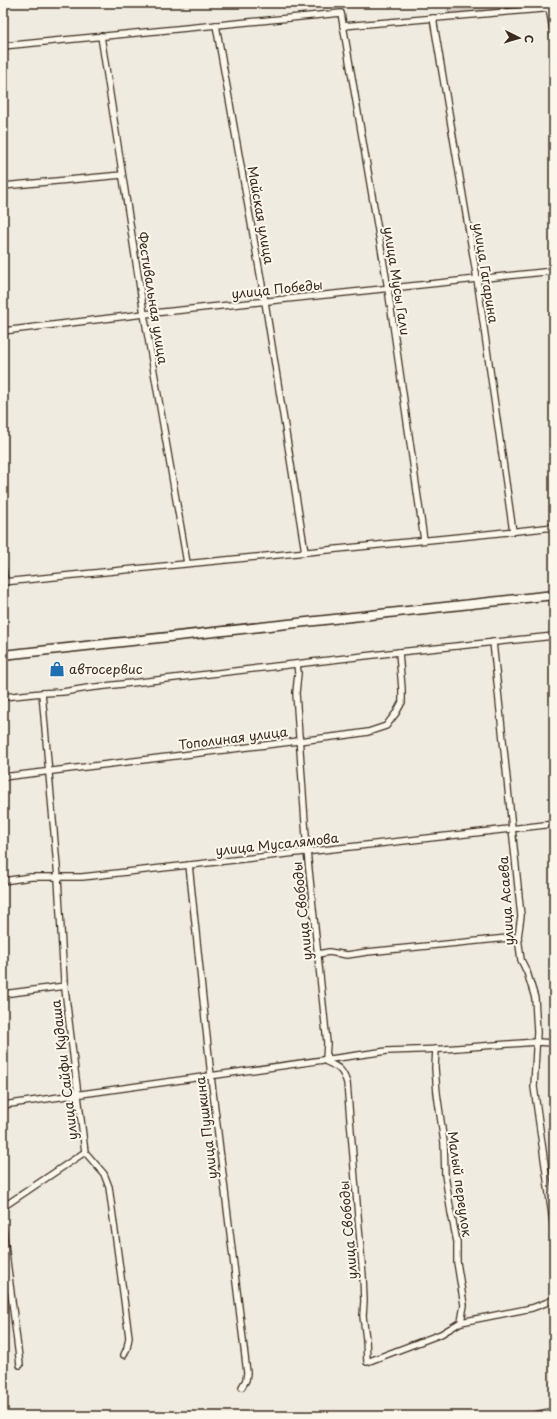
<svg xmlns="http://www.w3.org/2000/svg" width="557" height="1419" font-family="'Playpen Sans',sans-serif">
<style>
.green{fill:#d5cec3;stroke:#887c70}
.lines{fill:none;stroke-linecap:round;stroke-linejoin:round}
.minor-casing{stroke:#3b2a1e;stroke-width:8}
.secondary-casing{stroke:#3b2a1e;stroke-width:11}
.minor{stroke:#fbf7ec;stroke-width:5.5}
.secondary{stroke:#fbf7ec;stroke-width:8}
.labels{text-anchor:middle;stroke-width:4;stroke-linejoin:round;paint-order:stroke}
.street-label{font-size:13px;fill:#3b2a1e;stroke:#fbf7ec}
.poi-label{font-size:13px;fill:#3b2a1e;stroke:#fbf7ec;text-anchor:start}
</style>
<rect width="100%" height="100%" fill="#f0ebe0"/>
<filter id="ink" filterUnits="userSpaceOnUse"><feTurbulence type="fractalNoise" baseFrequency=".025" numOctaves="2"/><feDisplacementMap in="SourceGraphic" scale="8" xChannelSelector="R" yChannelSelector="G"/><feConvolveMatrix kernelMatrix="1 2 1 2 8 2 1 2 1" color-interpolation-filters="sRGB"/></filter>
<g filter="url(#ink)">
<polygon class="green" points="464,3 536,3 532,6 451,14 448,11 449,7"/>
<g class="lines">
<defs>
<g id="minor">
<polyline points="549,8 554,36"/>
<polyline points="433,18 477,279 513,532"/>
<polyline points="216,25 265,302 305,552"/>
<polyline points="343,26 554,8"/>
<polyline points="101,36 144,314 187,563"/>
<polyline points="3,46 341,13 388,289 424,540"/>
<polyline points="3,186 122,175"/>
<polyline points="3,331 144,314 554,271"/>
<polyline points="3,569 5,582"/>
<polyline points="3,582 469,536 554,527"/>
<polyline points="493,642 521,916 518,937 521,960 527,972 535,998 537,1032 534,1087 554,1229"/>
<polyline points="297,664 298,673 296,693 307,851 327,1043 326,1059"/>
<polyline points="42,693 63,692 88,688 399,652 554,636"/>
<polyline points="3,697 42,693 58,878 64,981 85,1152 104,1174 109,1187 129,1337 127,1348 124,1355"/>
<polyline points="3,777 348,735 368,732 386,726 396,713 402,702 402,689 399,652"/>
<polyline points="189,865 211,1076 247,1373 246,1380 242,1387"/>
<polyline points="3,881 31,877 82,877 554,824"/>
<polyline points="318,954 329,952 347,955 367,952 518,937"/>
<polyline points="3,994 65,986"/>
<polyline points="436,1049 435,1068 437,1093 444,1143 445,1175 451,1213 457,1242 457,1262 464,1305 461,1322"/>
<path d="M323 1060C337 1067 342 1067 347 1083L363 1276 364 1301 363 1316 366 1339 367 1362 441 1334 461 1322 532 1308 548 1302 554 1299"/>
<polyline points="3,1105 387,1051 444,1049 536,1042 554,1043"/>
<polyline points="3,1207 85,1152"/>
<polyline points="3,1229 20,1365"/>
<polyline points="530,1416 554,1411"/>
</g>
<polyline id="secondary" points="3,655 554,595"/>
</defs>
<use href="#minor" class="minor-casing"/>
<use href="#secondary" class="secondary-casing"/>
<use href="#minor" class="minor"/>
<use href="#secondary" class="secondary"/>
</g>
</g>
<defs>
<symbol id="shop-bare" viewBox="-9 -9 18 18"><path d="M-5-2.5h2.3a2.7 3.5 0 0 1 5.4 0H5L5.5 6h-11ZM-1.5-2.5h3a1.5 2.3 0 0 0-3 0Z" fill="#1f6fb2" stroke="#fbf7ec" stroke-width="2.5" paint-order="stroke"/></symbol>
</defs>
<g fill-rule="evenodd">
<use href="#shop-bare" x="46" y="658" width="22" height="22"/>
</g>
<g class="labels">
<g class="street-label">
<text transform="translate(261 215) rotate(80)" y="5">Майская улица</text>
<text transform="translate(486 273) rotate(81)" y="5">улица Гагарина</text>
<text transform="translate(397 281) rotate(81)" y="5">улица Мусы Гали</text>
<text transform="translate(277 289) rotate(-6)" y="5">улица Победы</text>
<text transform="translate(153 298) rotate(81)" y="5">Фестивальная улица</text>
<text transform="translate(233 738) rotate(-7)" y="5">Тополиная улица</text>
<text transform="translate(277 844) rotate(-6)" y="5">улица Мусалямова</text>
<text transform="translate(506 901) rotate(-94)" y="5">улица Асаева</text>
<text transform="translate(302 911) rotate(-96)" y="5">улица Свободы</text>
<text transform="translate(64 1070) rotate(-97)" y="5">улица Сайфи Кудаша</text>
<text transform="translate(206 1128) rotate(-97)" y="5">улица Пушкина</text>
<text transform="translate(460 1184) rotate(82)" y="5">Малый переулок</text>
<text transform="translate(348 1230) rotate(-95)" y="5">улица Свободы</text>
</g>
<g class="poi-label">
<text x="69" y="674">автосервис</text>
</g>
</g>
<rect width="557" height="1419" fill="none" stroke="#fbf7ec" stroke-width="16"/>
<rect x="8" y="8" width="541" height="1403" fill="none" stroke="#3b2a1e" stroke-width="1.5" filter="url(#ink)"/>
<g transform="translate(519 38) rotate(95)" stroke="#fbf7ec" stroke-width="3" paint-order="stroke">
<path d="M0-3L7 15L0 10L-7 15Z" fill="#3b2a1e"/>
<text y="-6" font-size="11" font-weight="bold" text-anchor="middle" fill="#3b2a1e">С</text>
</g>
</svg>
